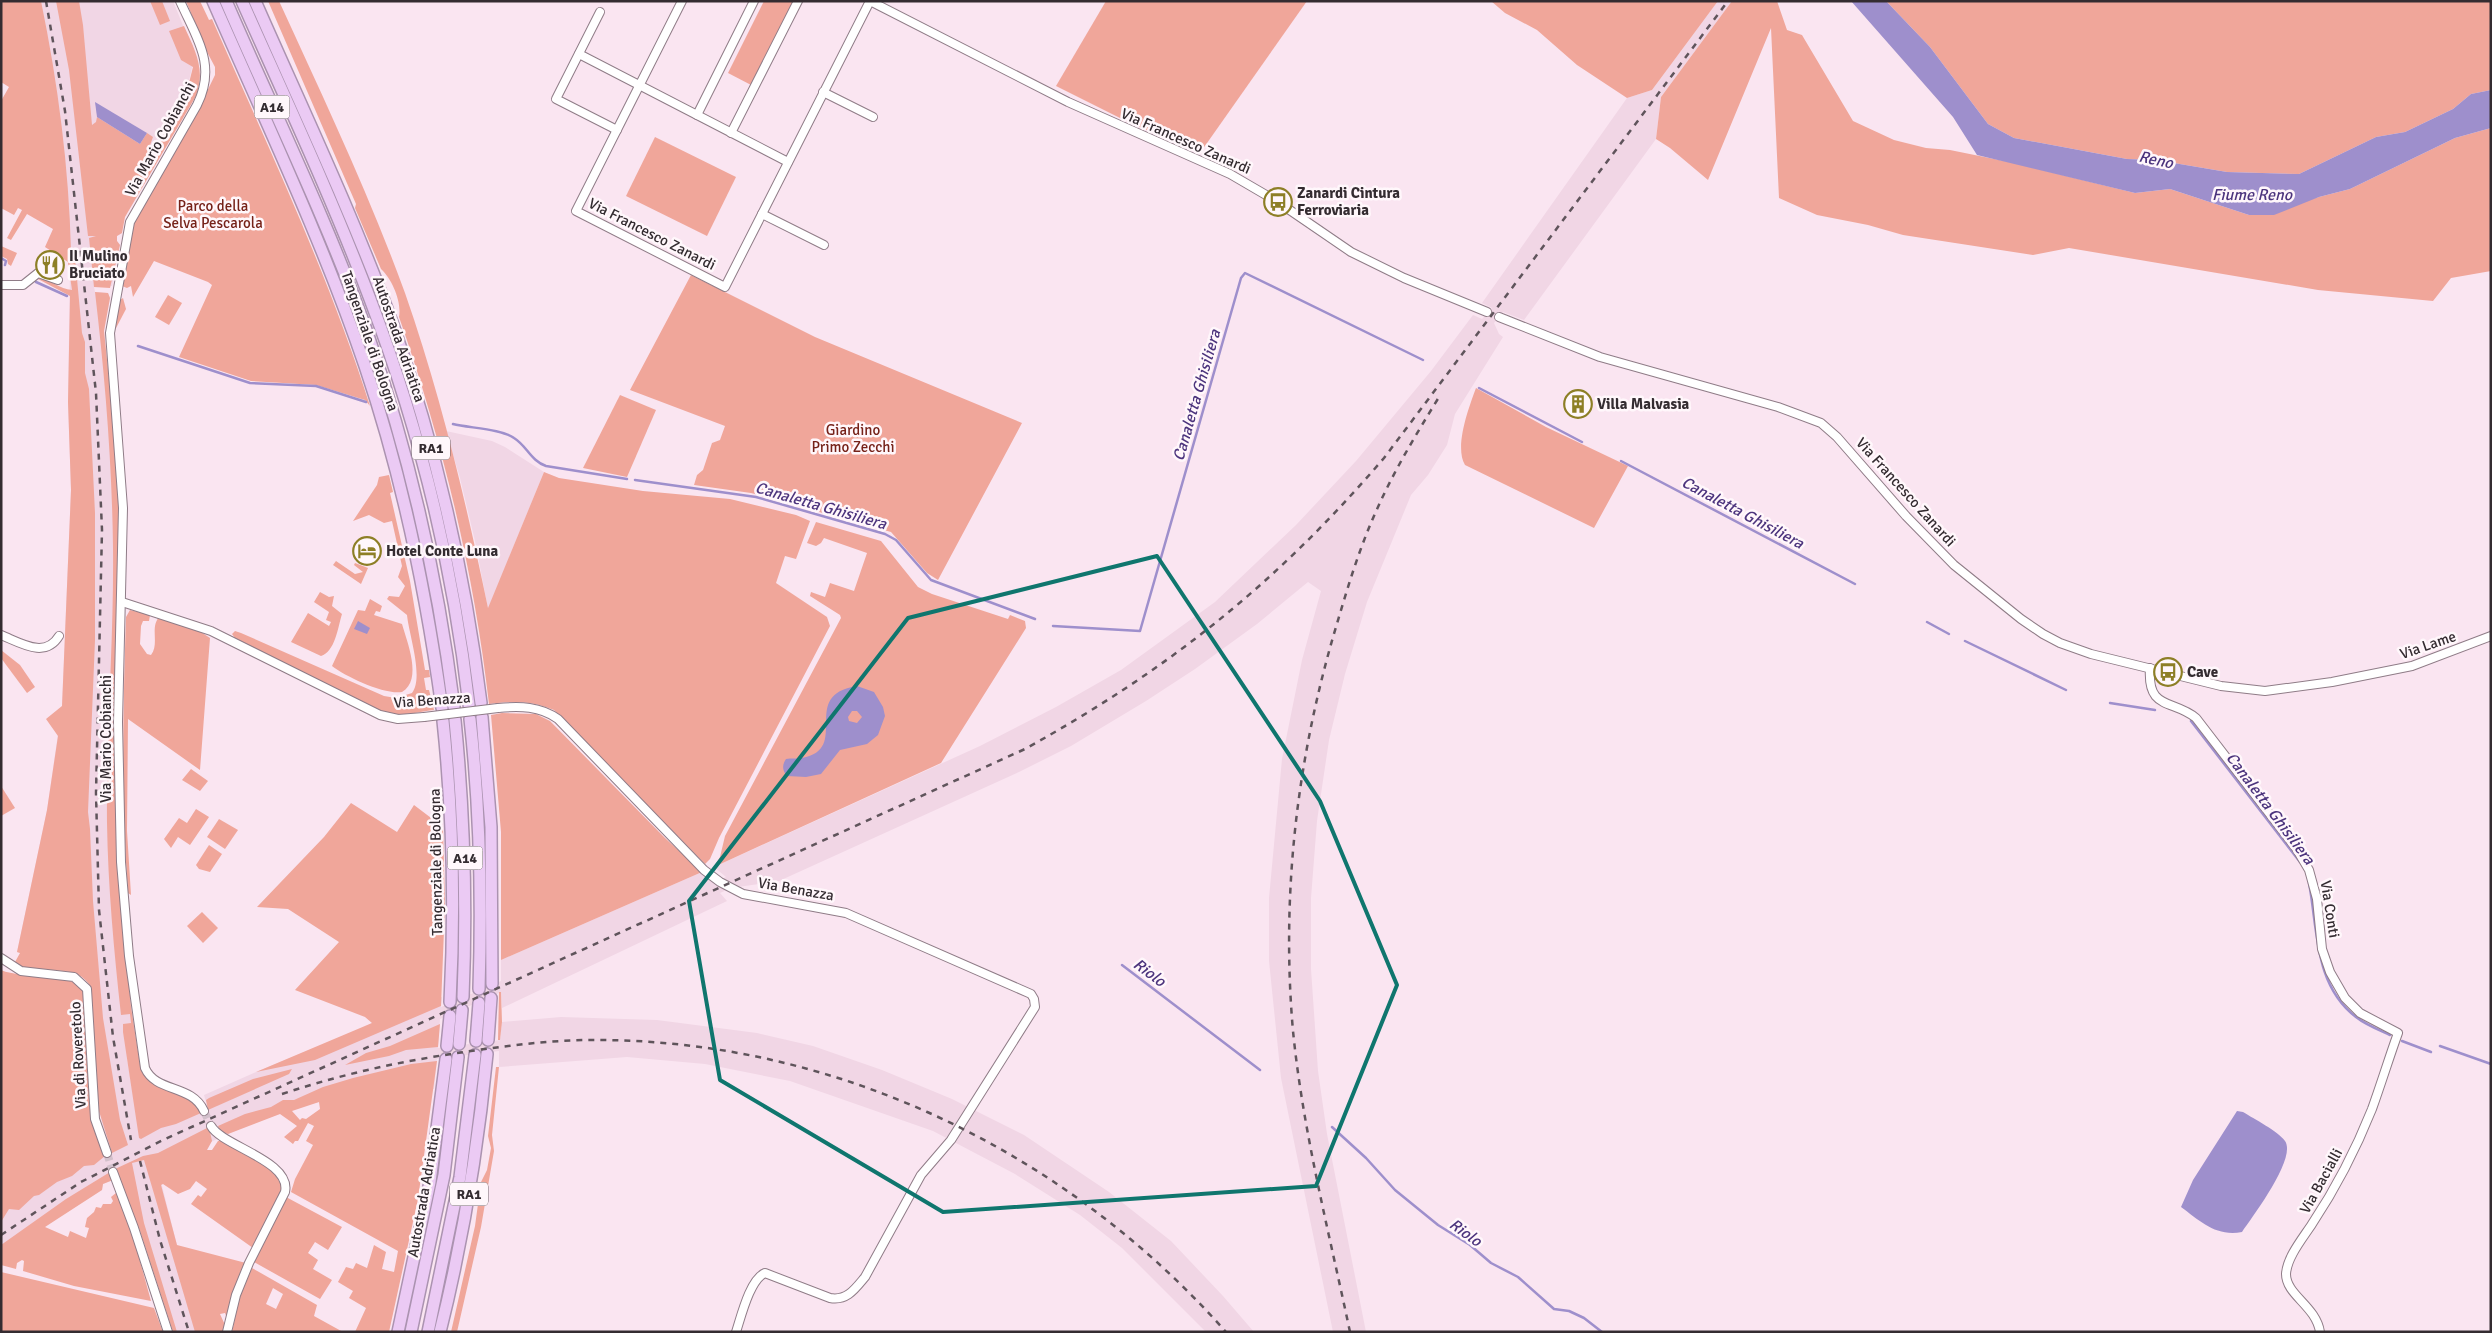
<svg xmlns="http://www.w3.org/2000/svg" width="2492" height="1333" font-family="Signika,sans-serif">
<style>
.built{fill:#f1d6e5}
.green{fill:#f0a69a;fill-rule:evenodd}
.water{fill:#9e8fcc;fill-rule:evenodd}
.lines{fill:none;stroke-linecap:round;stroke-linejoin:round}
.stream{stroke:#9e8fcc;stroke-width:2.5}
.minor-tunnel{stroke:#d2c0cb;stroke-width:8;stroke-dasharray:8 4;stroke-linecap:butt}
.minor-casing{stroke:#8f7c87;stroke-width:10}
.highway-casing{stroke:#ab93b0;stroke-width:14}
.minor{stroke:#fff;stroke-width:8}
.highway{stroke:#ebcaf4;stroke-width:11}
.rail{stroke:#5f545b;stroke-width:2.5;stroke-dasharray:6 6;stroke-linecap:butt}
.minor-bridge-casing{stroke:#8f7c87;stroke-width:10;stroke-linecap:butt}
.minor-bridge{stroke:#fff;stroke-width:8}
.marked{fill:none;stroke:#0f766e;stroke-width:4;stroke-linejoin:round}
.labels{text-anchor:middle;stroke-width:5;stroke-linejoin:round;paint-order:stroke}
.shield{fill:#fff7fb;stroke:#71696e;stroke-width:1}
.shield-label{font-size:14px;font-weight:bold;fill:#342c31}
.street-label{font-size:15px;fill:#342c31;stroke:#fff7fb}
.poi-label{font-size:15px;font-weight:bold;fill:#342c31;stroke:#fff7fb;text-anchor:start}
.park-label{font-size:15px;fill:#762219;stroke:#fff7fb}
.water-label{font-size:16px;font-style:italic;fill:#4c347d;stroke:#fff7fb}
</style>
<rect width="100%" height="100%" fill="#fae5f1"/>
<g class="built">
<polygon points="23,1 173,1 195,55 184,103 178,119 122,218 122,233 117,236 117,241 120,245 112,286 94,287 95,292 108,293 110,298 104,331 115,437 118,863 135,1030 127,1058 138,1123 201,1113 208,1109 204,1095 256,1072 363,1028 377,1020 442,997 441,1007 501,981 501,960 702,872 715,882 726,877 714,867 980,746 1056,707 1121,670 1215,602 1296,525 1356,461 1431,371 1473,315 1482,319 1492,308 1482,303 1627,98 1652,90 1718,1 1732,1 1661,97 1656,139 1524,320 1503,312 1494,323 1499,334 1503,337 1455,414 1447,445 1428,475 1411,495 1367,602 1345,674 1329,740 1317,821 1311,898 1311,969 1318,1071 1327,1134 1366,1332 1333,1332 1281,1078 1269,961 1269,898 1282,759 1302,660 1321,591 1308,582 1257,624 1195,669 1146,701 1071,746 1019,772 779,881 731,888 720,893 727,901 502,1008 501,992 440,1019 438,1048 500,1040 502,1022 561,1017 657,1020 757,1033 813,1046 882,1070 952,1099 1024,1135 1109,1192 1171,1241 1223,1296 1254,1332 1206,1332 1122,1248 1080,1215 1015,1174 933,1131 790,1081 705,1064 627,1057 499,1067 499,1051 437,1059 434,1089 356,1093 303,1106 253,1123 157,1166 177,1245 203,1332 173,1332 140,1231 116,1172 113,1180 103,1184 102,1190 56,1219 1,1257 1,1197 100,1146 104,1154 110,1153 99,1111 92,990 87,979 81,971 17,952 47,810 62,706 71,490 68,402 70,272 63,240"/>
<polygon points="446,431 492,441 505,447 544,472 488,609 475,541 460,478"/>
</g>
<g class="green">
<path d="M1 1H41C58 83 69 168 71 251L75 257 82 333 85 342V373L89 389 95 513V640L88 812 90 829 93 901 103 1018 120 1120 128 1145 112 1153 99 1111 91 987C74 958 38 981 15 962L20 953 17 952 47 810 58 736 46 719 62 706 71 490 68 402 70 296 38 279C50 278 59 289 72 290L68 262 45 247 53 229 27 214 11 240 7 238 22 210 18 208 14 215 1 208V101L9 87 1 82Z"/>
<path d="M56 1H79L83 25 92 125 96 122 97 117 140 144 147 133 153 137 149 148 153 149 162 140 169 138 182 111 193 67 181 60 169 31 184 26C195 50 206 70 196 96L125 217 122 233 117 236V241L120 245 110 288 94 287 89 238 96 236H88L69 70Z"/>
<polygon points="150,1 162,1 170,21 160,25"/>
<path d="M186 1H200L209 20 212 19C268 147 328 273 370 406L365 400 316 385 251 381 179 357 212 285 208 282 154 261 133 297 131 286 127 288 122 286 132 228 138 213 194 118 215 75V67L206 50Z"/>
<path d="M268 1H279C323 97 369 194 405 293 441 396 466 502 488 608L544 472 559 478 643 491 730 499 796 515 810 521 796 559 785 556 776 583 827 617 830 626 719 838 710 859 705 864 554 710C529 700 515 701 489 704 474 572 443 443 399 317 402 302 392 279 381 269L355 208 356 204Z"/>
<polygon points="764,1 796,1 753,86 728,73"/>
<polygon points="1106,1 1307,1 1200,153 1128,122 1056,86"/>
<polygon points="1491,1 1718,1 1652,90 1627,98 1577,65 1537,30 1505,13"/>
<polygon points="1732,1 1777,1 1787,30 1802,35 1853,121 1894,140 1926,148 1950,150 2014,163 2135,193 2170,189 2249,215 2350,189 2455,138 2491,128 2491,271 2451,278 2433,301 2318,290 2069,248 2033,255 1903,235 1868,225 1817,215 1779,198 1771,28 1708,180 1670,148 1656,139 1661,97"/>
<polygon points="1886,1 2491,1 2491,90 2471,94 2453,109 2405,132 2376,137 2299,174 2227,172 2156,160 2127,159 2014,138 1988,124 1930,47"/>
<polygon points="655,137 736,177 707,236 626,196"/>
<polygon points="1,246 17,253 11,266 8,264 7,259 1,256"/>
<polygon points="691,275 815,337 1022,423 938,580 927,573 891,532 751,493 694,485 697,475 703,470 712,443 720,440 725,426 630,390"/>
<path d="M95 292 108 293 110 298 104 331 115 437 119 517 118 863 131 1007 140 1064 145 1076 154 1084 194 1102 201 1113 176 1124 161 1128 141 1139 139 1138 123 1032V1024L131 1023 130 1014 121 1015C114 951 108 887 107 823 106 731 114 640 113 548 112 462 105 377 95 292Z"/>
<polygon points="168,295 182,303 169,325 155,317"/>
<polygon points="123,298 126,309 115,330 120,300"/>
<path d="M1476 388 1546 427 1628 466 1594 528 1465 465C1454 447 1469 407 1476 388Z"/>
<polygon points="620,395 656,410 627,477 583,468"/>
<path d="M389 475 393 492 390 493 410 581 425 670H429L430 677 424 678 426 690H429L434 710C415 712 400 718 381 711L252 647 235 638 232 634 235 631 241 633 384 696 396 698 412 693C424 677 409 635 407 615L387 599 389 596 399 597 405 586 398 577 402 566 392 521 384 523 369 515 353 521 377 485 379 477Z"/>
<polygon points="816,522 881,541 918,587 932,594 1008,619 1010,615 1025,621 1026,628 941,763 714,867 720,857 725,836 841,618 840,615 810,596 811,592 825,597 830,583 854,591 867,553 824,538 821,543 816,546 807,543"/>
<polygon points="336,561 355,574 363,572 354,565 355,563 368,568 361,584 333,565"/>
<path d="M320 592 329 597 334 596 332 606 342 614C338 627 335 652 321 656L291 642 308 613 329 626 331 622 326 620 329 612 314 602Z"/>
<path d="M370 599 382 606 380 612 376 611 374 615 402 624C407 642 423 680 402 692 385 695 346 677 332 666L358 610 365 611Z"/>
<path d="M130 610 150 615 149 621H143L141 626 140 644 147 654 151 655C160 643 149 627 160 616L198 630 210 638 200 770 128 719 127 831 131 895 128 893C121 801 123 708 126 617Z"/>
<polygon points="1,650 20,665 35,687 27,693 1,658"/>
<polygon points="502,713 536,714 550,721 665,838 702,872 501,960 501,832 491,715"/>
<polygon points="191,769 208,781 200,791 182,780"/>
<polygon points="1,786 15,808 1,816"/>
<polygon points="351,803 397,832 414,805 443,827 445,904 441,1006 315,1060 256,1072 372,1023 365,1017 295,990 339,942 288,909 257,907 324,837"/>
<polygon points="196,809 209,817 190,845 178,837 171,848 164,839 179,818 187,823"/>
<polygon points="219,819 238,830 225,849 207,837"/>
<polygon points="209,845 222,854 210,872 199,869 196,865"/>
<polygon points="202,912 218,928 203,943 187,926"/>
<path d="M1 970C23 980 71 969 84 992L91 1114 95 1132 105 1156 94 1165 84 1166 72 1176 57 1182 39 1195 34 1196 19 1210 9 1209 1 1222Z"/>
<polygon points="499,992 501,992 502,1022 500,1040 498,1040"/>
<polygon points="440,1024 438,1047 406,1050 389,1056 345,1065 366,1053 390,1046"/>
<path d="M437 1061 418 1199 389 1332H355L366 1308 349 1298 353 1291 338 1282 346 1267 353 1269 356 1263 367 1268 374 1245 386 1252 382 1269 394 1272 398 1251 291 1192 295 1179 313 1145 306 1141 314 1126 308 1123 298 1141H295L293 1144 284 1137 297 1126 280 1114 228 1134 220 1131 218 1126 245 1114 271 1107 283 1100H294L323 1087 353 1078 411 1064ZM319 1102 320 1109 306 1119 302 1118 300 1120 292 1111Z"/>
<polygon points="496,1067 499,1067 492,1135 494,1151 481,1227 457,1332 451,1332 475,1226 481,1182 487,1170 491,1148 488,1136"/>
<polygon points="292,1069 289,1074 208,1110 206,1100 209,1098 253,1079"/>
<polygon points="209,1127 212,1141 207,1150 212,1150 218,1141 224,1141 271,1170 280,1179 282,1191 253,1248 191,1204 198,1195 201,1197 207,1189 196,1181 190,1189 178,1194 163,1184 161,1185 177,1245 246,1263 227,1318 225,1313 220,1314 225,1325 223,1332 195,1332 144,1160 132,1163 144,1223 177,1332 173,1332 140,1231 116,1172 113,1180 103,1184 102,1190 45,1227 68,1237 70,1231 86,1238 89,1228 85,1227 87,1218 94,1212 96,1207 101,1208 103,1204 111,1204 113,1201 111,1197 116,1193 132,1232 151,1301 74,1286 23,1271 24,1261 22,1260 17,1263 16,1269 1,1265 1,1245 66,1199 115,1169 143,1156 158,1153"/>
<polygon points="286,1197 342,1227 328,1250 315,1242 308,1253 318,1260 313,1269 332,1280 320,1299 254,1262"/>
<path d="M252 1268 317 1305 314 1316 343 1332H232L240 1295ZM273 1288 283 1294 276 1309 266 1304Z"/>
<polygon points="1,1272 154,1308 163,1332 1,1332"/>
</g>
<g class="water">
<polygon points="1851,1 1886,1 1930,47 1988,124 2014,138 2127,159 2156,160 2227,172 2299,174 2376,137 2405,132 2453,109 2471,94 2491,90 2491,128 2455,138 2350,189 2319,197 2274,215 2249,215 2170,189 2135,193 1977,155 1953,117"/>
<polygon points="95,102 147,133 140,144 97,117"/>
<polygon points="358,621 370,628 367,634 354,629"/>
<path d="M857 686 874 692 883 707 885 716 878 735 867 744 840 750 821 774 806 777 787 776C782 770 782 765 786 759 791 758 797 759 802 758 852 749 798 695 857 686ZM852 711H857L862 717 857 723 849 721 848 717Z"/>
<path d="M2237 1111 2243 1112C2254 1119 2278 1131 2285 1141 2297 1158 2253 1216 2242 1232 2216 1237 2200 1221 2181 1207L2193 1180Z"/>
</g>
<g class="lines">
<g class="stream">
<polyline points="1,258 6,261 5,265"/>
<polyline points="36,282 67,296"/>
<polyline points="138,346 250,383 316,386 366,402"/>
<polyline points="1479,388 1582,442"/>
<path d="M453 424C469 428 502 429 514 438 527 446 531 461 546 466L627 479"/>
<polyline points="1621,461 1855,584"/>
<polyline points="635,480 756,497 885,534 896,540 931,580 1035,619"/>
<polyline points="1927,622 1949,634"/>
<polyline points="1053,626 1140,631 1241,278 1245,273 1423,360"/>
<polyline points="1965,641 2066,690"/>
<polyline points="2110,703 2155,710"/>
<polyline points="2191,721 2300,862"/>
<path d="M2309 883C2318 930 2314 985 2356 1017 2366 1025 2379 1030 2390 1035"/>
<polyline points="1122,965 1260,1070"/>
<polyline points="2402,1041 2431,1052"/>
<polyline points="2440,1046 2491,1064"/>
<polyline points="1332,1127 1366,1158 1395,1190 1438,1225 1470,1245 1491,1263 1518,1277 1554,1309 1569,1311 1584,1318 1602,1332"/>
</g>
<g class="minor-tunnel">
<polyline points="204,1111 211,1126"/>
<polyline points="107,1153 113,1172"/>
</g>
<defs>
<g id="minor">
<path d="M180 1C197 39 217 65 197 105L130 222 110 333 123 508 118 722 121 862 129 956 145 1068C156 1093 192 1084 204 1111"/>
<polyline points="682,1 576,211 725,287 870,1"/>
<polyline points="870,1 1068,102 1230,174 1278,202 1351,252 1404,278 1487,312"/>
<polyline points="600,12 556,99 617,130"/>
<polyline points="579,54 788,162"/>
<polyline points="823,92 873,117"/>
<polyline points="697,115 754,1"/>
<polyline points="731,133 798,1"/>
<polyline points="762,214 824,245"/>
<polyline points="1,285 23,285 38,273 58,280"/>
<polyline points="1499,317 1600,357 1778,407 1821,423 1837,437 1906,516 1954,565 2021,619 2043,634 2060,643 2091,654 2221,686 2265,691 2332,682 2412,666 2491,636"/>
<polyline points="122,602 211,631 380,715 398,719 424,717"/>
<path d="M1 635C21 643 45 659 59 636"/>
<path d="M2150 668C2147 711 2173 699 2196 718L2296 848 2309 870 2317 899 2322 949 2330 972 2345 998 2360 1013 2398 1033C2389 1058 2381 1084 2372 1109 2356 1149 2336 1188 2312 1224 2303 1238 2287 1257 2286 1274 2286 1295 2316 1306 2320 1332"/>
<path d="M498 708C520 706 540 706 558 719L704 870 720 882 743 894 846 913 1031 994 1034 999 1035 1007 951 1140 921 1175 865 1277C855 1289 847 1301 830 1298L765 1273C750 1279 741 1317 736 1332"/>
<polyline points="1,958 21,971 74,977 87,989 95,1119 107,1153"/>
<path d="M211 1126C222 1146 292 1161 285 1192L249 1263 236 1295 227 1332"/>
<polyline points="113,1172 134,1228 168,1332"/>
</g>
<g id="highway">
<path d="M213 1C266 122 323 242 365 366 403 478 426 592 442 708"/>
<path d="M226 1C274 112 328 222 368 335 410 456 438 580 454 707"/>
<path d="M242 1C286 100 332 198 370 299 420 430 453 566 469 705"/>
<path d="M255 1C302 108 353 215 393 325 436 448 465 574 481 703"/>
<polyline points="482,717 491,827 492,984"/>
<path d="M470 719C480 809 482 899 479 989"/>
<path d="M455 720C464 812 467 904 463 997"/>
<path d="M443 721C453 815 455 908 450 1002"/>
<polyline points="488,1040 491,998"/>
<polyline points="476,1041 479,1003"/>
<polyline points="459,1044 462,1010"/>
<polyline points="447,1046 450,1016"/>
<polyline points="398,1332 430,1182 446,1059"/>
<polyline points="411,1332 444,1175 458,1057"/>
<polyline points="428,1332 460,1177 475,1055"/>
<path d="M440 1332C463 1240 478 1148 487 1054"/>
</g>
</defs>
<use href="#minor" class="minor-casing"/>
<use href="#highway" class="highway-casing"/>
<use href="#minor" class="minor"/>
<use href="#highway" class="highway"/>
<g class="rail">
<polyline points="46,1 65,111 96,393 102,530 96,793 99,910 113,1037 131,1140"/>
<path d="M282 1094C352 1071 412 1059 485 1049 521 1044 557 1040 593 1040 835 1039 1067 1152 1226 1332"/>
<polyline points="140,1161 160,1240 189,1332"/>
<path d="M1 1235 81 1182 163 1140 1025 749C1169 669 1276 584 1384 458L1728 1"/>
<path d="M1350 1332C1329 1232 1303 1132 1293 1031 1281 894 1297 758 1336 627 1348 586 1360 546 1378 507 1395 469 1417 433 1439 397"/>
</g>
<defs>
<polyline id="minor-bridge" points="424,717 498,708"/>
</defs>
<use href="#minor-bridge" class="minor-bridge-casing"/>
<use href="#minor-bridge" class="minor-bridge"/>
</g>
<path class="marked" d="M1157 556 1320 801 1397 985 1316 1186 943 1212 720 1080 689 901 908 618Z"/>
<defs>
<symbol id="bus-ring" viewBox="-11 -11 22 22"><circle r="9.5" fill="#fff7fb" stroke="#8d7f26" stroke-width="1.5"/><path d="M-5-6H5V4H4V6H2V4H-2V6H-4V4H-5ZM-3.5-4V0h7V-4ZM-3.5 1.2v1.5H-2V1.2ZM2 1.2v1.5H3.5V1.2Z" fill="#8d7f26"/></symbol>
<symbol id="restaurant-ring" viewBox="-11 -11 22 22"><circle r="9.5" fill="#fff7fb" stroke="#8d7f26" stroke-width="1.5"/><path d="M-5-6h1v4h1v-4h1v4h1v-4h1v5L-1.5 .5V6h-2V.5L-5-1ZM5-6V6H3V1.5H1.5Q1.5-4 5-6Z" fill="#8d7f26"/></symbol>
<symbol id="building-ring" viewBox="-11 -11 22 22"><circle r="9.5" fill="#fff7fb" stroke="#8d7f26" stroke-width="1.5"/><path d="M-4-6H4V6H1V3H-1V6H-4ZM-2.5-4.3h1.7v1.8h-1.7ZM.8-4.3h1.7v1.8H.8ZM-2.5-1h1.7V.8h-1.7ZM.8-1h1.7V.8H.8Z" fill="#8d7f26"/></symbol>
<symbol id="hotel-ring" viewBox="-11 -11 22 22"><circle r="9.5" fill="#fff7fb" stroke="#8d7f26" stroke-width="1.5"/><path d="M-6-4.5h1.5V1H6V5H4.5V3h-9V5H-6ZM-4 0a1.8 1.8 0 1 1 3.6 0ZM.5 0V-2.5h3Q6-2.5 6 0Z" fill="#8d7f26"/></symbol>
</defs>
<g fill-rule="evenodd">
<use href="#bus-ring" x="1262" y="186" width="32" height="32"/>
<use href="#restaurant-ring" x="34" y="249" width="32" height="32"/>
<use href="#building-ring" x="1562" y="388" width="32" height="32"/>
<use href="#hotel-ring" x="351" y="535" width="32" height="32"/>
<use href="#bus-ring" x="2152" y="656" width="32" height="32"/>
</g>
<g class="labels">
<g class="shield">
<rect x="254.5" y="95.5" width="35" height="23" rx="4"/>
<rect x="412" y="436.5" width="38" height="23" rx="4"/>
<rect x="447.5" y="846.5" width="35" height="23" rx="4"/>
<rect x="450" y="1182.5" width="38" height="23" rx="4"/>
</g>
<g class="shield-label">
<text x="272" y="112">A14</text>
<text x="431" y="453">RA1</text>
<text x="465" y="863">A14</text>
<text x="469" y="1199">RA1</text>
</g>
<g class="street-label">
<text transform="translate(160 139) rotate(-61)" y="5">Via Mario Cobianchi</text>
<text transform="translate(1186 141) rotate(24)" y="5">Via Francesco Zanardi</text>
<text transform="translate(652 234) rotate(27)" y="5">Via Francesco Zanardi</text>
<text transform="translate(399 339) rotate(71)" y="5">Autostrada Adriatica</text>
<text transform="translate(370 341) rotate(71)" y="5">Tangenziale di Bologna</text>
<text transform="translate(1906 492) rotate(48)" y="5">Via Francesco Zanardi</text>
<text transform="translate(2428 645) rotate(-19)" y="5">Via Lame</text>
<text transform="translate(432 700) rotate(-4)" y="5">Via Benazza</text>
<text transform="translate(106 739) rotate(-90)" y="5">Via Mario Cobianchi</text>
<text transform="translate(436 862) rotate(-91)" y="5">Tangenziale di Bologna</text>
<text transform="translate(796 889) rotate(10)" y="5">Via Benazza</text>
<text transform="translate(2330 909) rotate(81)" y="5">Via Conti</text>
<text transform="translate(78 1055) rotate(-93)" y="5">Via di Roveretolo</text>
<text transform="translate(2321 1181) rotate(-61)" y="5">Via Bacialli</text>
<text transform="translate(424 1192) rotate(-80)" y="5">Autostrada Adriatica</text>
</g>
<g class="poi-label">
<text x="1297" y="198">Zanardi Cintura<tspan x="1297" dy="17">Ferroviaria</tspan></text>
<text x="69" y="261">Il Mulino<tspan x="69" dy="17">Bruciato</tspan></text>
<text x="1597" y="409">Villa Malvasia</text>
<text x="386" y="556">Hotel Conte Luna</text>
<text x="2187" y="677">Cave</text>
</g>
<g class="park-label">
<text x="213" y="211">Parco della<tspan x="213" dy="17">Selva Pescarola</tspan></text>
<text x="853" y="435">Giardino<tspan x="853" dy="17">Primo Zecchi</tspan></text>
</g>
<g class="water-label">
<text transform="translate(2156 159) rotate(12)" y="6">Reno</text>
<text x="2252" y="200">Fiume Reno</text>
<text transform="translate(1196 395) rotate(-74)" y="6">Canaletta Ghisiliera</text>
<text transform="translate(821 505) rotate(16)" y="6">Canaletta Ghisiliera</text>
<text transform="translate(1743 512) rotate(28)" y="6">Canaletta Ghisiliera</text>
<text transform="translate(2271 808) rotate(53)" y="6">Canaletta Ghisiliera</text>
<text transform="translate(1150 972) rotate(37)" y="6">Riolo</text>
<text transform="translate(1466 1232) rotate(36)" y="6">Riolo</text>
</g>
</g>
<rect width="2492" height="1333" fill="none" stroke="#342c31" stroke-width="5"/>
</svg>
